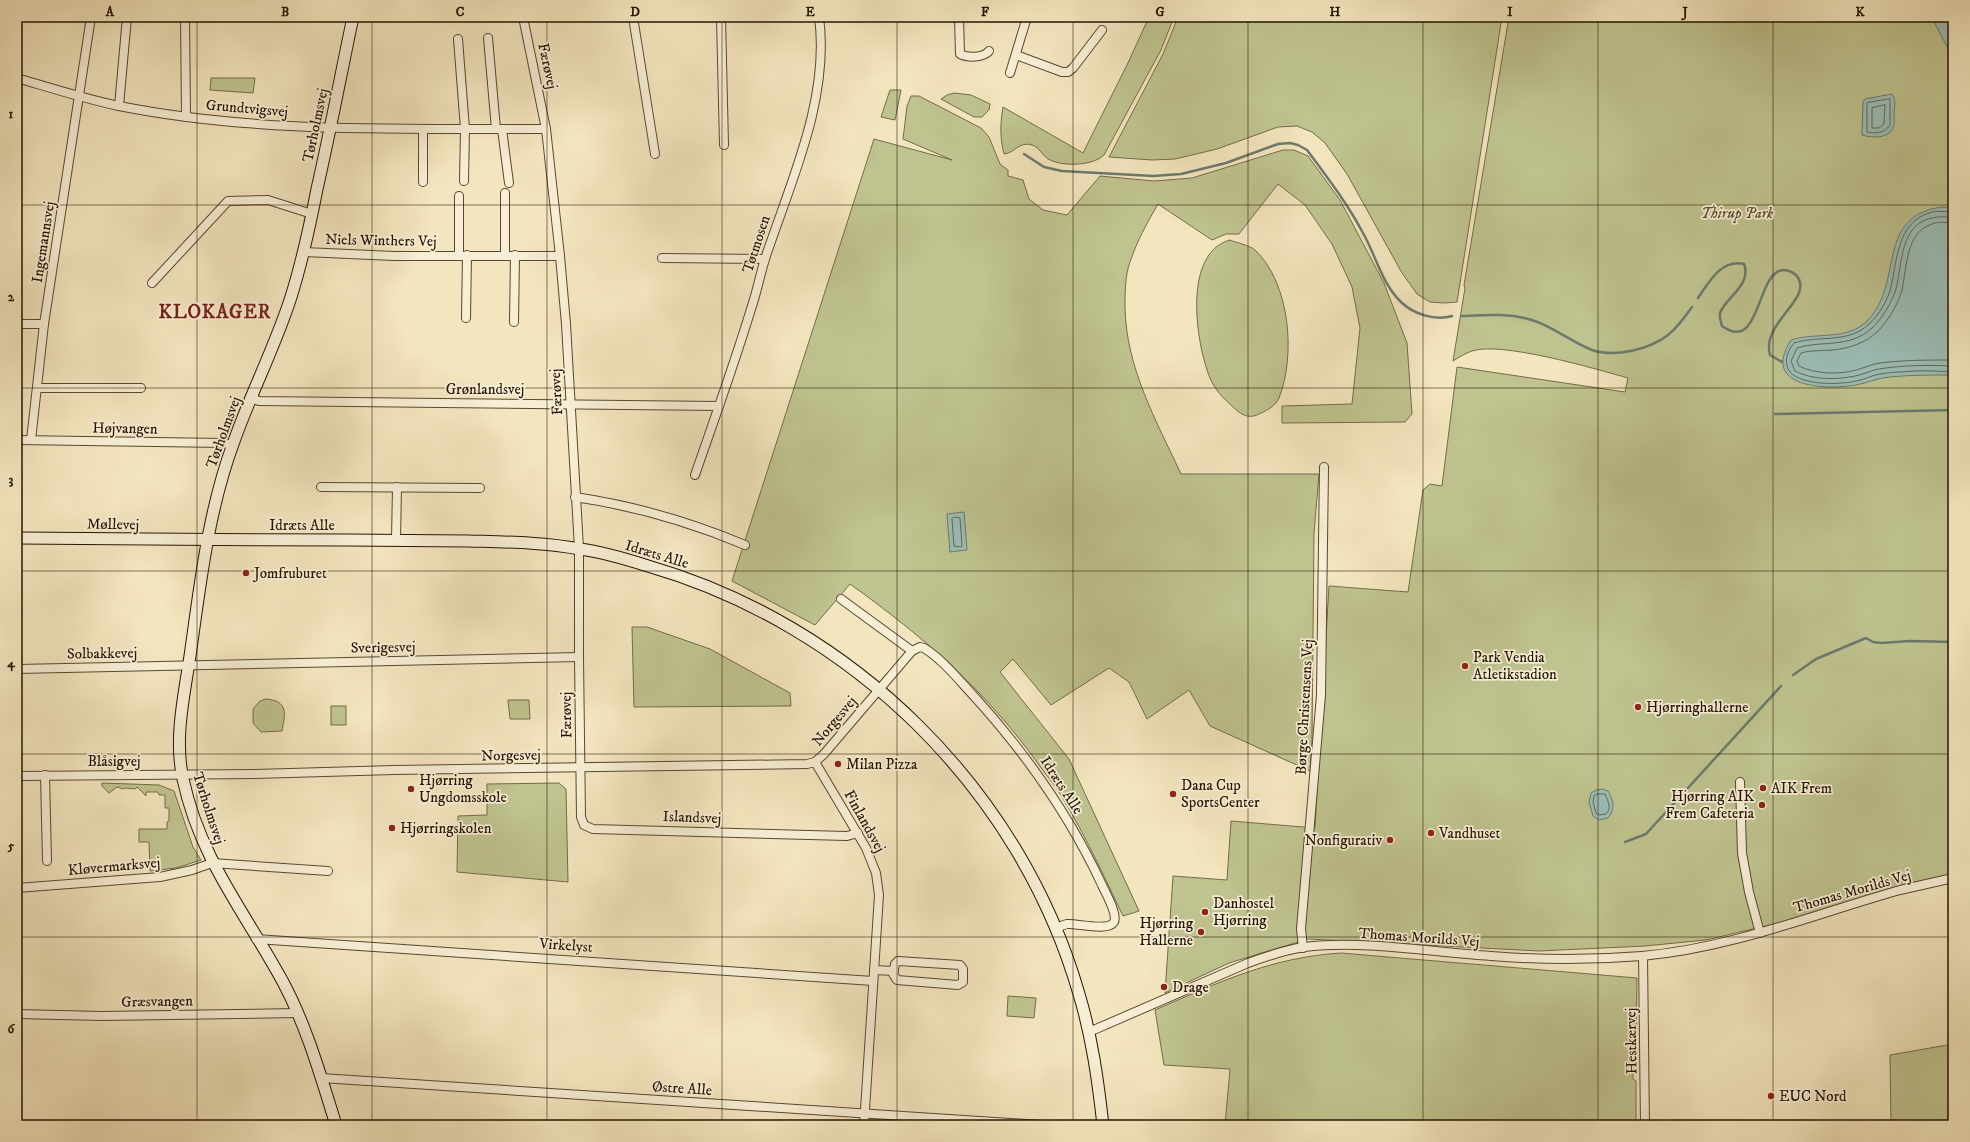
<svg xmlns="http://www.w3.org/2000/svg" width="1970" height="1142" font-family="'IM FELL DW Pica',serif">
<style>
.green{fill:#bfc38f;stroke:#726c48}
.water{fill:#9cbeb6;stroke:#6c7a6d}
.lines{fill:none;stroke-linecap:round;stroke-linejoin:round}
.shore{stroke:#60695b;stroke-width:1}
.stream{stroke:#6c7a6d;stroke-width:2.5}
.street-casing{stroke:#584830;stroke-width:10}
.secondary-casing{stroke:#251400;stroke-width:13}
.street{stroke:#f7eed5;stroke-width:8}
.secondary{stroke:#f7eed5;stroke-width:11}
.grid{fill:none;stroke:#251400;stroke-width:1;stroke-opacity:0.55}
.poi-dot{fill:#8f2418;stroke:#f7eed5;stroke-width:1.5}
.labels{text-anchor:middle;stroke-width:3.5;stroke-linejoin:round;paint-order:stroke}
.street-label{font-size:15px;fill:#251400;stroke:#f7eed5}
.park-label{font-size:15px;font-style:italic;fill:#5b5132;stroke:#f7eed5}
.poi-label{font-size:15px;fill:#251400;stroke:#f7eed5;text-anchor:start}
.district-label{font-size:19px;font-weight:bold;letter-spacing:1px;fill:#7a1f14;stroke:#f7eed5}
.neatline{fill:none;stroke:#251400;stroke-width:1.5}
.grid-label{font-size:13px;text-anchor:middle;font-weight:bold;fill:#251400}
</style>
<rect width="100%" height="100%" fill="#f3e5be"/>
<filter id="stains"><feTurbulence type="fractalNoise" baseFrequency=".005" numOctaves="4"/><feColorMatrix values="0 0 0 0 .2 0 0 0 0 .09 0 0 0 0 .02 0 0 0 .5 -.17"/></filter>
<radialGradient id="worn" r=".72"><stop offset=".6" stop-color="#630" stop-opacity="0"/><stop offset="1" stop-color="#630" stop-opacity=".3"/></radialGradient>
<g class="green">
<path d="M1149 17H1174L1161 50 1104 155C1093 166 1062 167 1048 159 1042 155 1039 147 1032 145 1019 141 1015 153 1004 154 1000 138 1000 124 1003 107L1083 153 1127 65Z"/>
<polygon points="1178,17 1502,17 1457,302 1445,303 1430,302 1417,294 1402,273 1347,174 1325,143 1312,132 1297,126 1278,127 1217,149 1175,159 1152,160 1109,157 1163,54"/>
<path d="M1509 17H1953V875L1783 922 1706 940 1645 946 1539 951 1308 939 1229 963 1165 993 1173 876 1227 880 1231 821 1315 828 1329 586 1408 592 1423 490 1430 484 1442 486 1457 367 1625 392 1628 378C1596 369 1501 341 1472 351 1466 353 1459 357 1453 361L1465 288 1464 285Z"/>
<polygon points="211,78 255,78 253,93 210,90"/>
<polygon points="890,90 901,90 895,120 881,117"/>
<polygon points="954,93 971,95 990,104 989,110 982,117 974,117 941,99 947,95"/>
<path d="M911 96H919L981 128 989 137 1000 164 1008 170V176L1023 180 1029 199 1043 210 1067 215 1100 176 1154 181 1192 178 1283 150H1294L1308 156 1340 200 1384 283 1407 343 1412 414 1405 422 1282 423V406L1352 404 1360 328 1352 287 1332 244 1305 205 1278 184 1239 234H1226L1212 240 1158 204C1147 223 1137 241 1130 262 1125 276 1125 292 1125 307 1126 368 1156 420 1181 474H1319L1314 533 1312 740 1310 771 1210 726 1189 690 1147 719 1129 682 1109 668 1051 705 1013 659 1000 672 1069 759 1139 911 1123 916C1104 876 1085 835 1062 797 1056 786 1047 776 1039 765 986 691 924 637 850 584L815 625 732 581 874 139 952 160 903 139 907 106Z"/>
<path d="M1230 240C1237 243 1249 245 1255 250 1290 283 1296 355 1279 398 1276 405 1268 410 1261 413 1249 420 1241 415 1232 406 1223 398 1215 390 1210 378 1196 344 1182 253 1230 240Z"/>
<polygon points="632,627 647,627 710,649 790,693 791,706 634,707"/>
<path d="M266 699C289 701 285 714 282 731L261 732 253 723V709L260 701Z"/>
<polygon points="508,700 529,700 530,719 510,719"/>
<rect x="331" y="706" width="15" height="19"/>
<polygon points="102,783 159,785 174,791 193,847 201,860 176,868 150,871 149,842 139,842 139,829 167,829 167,822 169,821 169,808 165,808 165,795 159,795 158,792 146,792 146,796 137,787 135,789 125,788 123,789 117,787 109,793 102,786"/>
<polygon points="559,783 566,789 568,882 457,872 458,816 487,815 487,784"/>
<path d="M1341 953 1637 978 1636 1050 1633 1054V1079L1636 1081V1125H1225L1230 1069 1164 1065 1155 1010C1217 983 1272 957 1341 953Z"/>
<polygon points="1008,996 1036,998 1034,1018 1007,1016"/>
<polygon points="1953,1044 1953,1125 1891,1125 1890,1055"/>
</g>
<g class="water">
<polygon points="1931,17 1953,17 1953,58 1932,18"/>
<path d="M1892 94C1896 100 1895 105 1894 112 1894 117 1895 124 1893 128 1888 139 1872 138 1862 135L1863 102 1865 99Z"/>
<path d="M1942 207 1953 208V375C1931 375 1910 375 1889 377 1877 378 1867 383 1856 385 1825 390 1760 388 1791 340 1815 332 1847 341 1867 321 1905 283 1874 216 1942 207Z"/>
<polygon points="964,512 967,550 950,552 947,514"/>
<path d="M1603 789 1608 791C1613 801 1616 808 1608 818L1599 820 1593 816 1589 802 1591 793 1596 790Z"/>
</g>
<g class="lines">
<g class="shore">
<path d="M1890 99V125C1885 133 1875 134 1867 132V103Z"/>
<polygon points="1885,105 1884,124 1879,128 1872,128 1872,108"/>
<path d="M1953 212C1945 212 1937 210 1929 213 1897 223 1897 261 1891 287 1888 300 1879 315 1869 324 1849 344 1818 335 1794 343 1788 350 1784 360 1788 369 1797 386 1840 385 1856 381 1864 380 1872 375 1880 374 1887 373 1894 372 1901 372 1918 370 1936 371 1953 372"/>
<path d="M1953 217C1946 217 1939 216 1932 218 1900 224 1902 265 1896 289 1892 302 1882 319 1872 328 1849 349 1822 340 1797 348L1791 361 1795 371C1812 380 1836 380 1855 376 1863 375 1871 370 1879 369 1903 365 1928 365 1953 366"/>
<path d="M1953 223C1946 223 1939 221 1932 224 1905 233 1907 268 1902 290 1898 305 1887 322 1877 332 1866 343 1847 349 1832 350 1822 351 1811 350 1801 353L1797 361 1799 366C1815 374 1839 375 1856 370 1864 368 1872 364 1880 363 1904 360 1928 360 1953 360"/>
<polygon points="954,517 960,518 962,545 961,547 954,546 952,519"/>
<path d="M1598 794H1605C1608 801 1612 808 1606 814L1600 815 1596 813 1593 802 1594 796Z"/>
</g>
<g class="stream">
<path d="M1024 154 1044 167 1062 171 1153 176 1181 174 1226 163 1278 144 1290 143 1298 145 1307 150C1327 177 1347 203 1363 233 1376 256 1382 284 1401 302 1413 314 1435 321 1452 316"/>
<path d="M1698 298C1709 282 1721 259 1744 264 1752 285 1726 297 1720 313 1719 317 1721 322 1722 326 1761 354 1756 272 1783 270 1788 270 1793 272 1797 276 1814 299 1761 322 1770 355L1782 362"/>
<path d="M1462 316C1485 315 1509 313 1532 320 1554 327 1571 342 1592 350 1615 358 1650 349 1668 335 1678 327 1685 317 1692 307"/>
<polyline points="1775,414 1953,410"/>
<polyline points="1793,675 1816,659 1866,638 1873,642 1881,643 1910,641 1953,642"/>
<polyline points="1625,842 1646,834 1781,686"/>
</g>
<defs>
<g id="street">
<polyline points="185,17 186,117"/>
<polyline points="523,17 546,129 560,256 566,324 579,548 579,657 581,817 584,825 593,829 847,836 858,833"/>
<polyline points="633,17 655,154"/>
<polyline points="721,17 724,145"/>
<path d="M959 17 960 54C968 58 983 58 989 51"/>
<polyline points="488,38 496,129"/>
<polyline points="458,39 465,129 464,181"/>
<polyline points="1016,55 1062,72 1068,72 1073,68 1102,30"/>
<polyline points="1010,73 1027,17"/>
<path d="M17 78C51 88 85 99 119 106 260 134 403 128 546 129"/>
<polyline points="119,106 127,17"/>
<polyline points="423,129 423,182"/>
<polyline points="502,129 509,183"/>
<polyline points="304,252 394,256 560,256"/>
<polyline points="459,255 459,196"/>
<polyline points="505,255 505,193"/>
<polyline points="662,258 765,259"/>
<polyline points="152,283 228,201 268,200 312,214"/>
<polyline points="466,318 467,255"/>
<polyline points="514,322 515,255"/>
<polyline points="17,324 44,324"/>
<polyline points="37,388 141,388"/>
<polyline points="251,398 259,401 719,406"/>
<polyline points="17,440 224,443 232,445"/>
<polyline points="31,440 44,324 91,17"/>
<path d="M695 475C714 420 734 365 751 309 757 292 760 274 766 256 791 181 830 98 819 17"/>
<polyline points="321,487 480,488"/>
<path d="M575 497C636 506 688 521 745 545"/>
<polyline points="396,540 397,487"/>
<polyline points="841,599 912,651"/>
<polyline points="17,669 579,657"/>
<polyline points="815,762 866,848 876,873 879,895 864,1125"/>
<polyline points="45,775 47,861"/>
<path d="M17 776 255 774 394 770 807 764 815 762 824 754 912 651 920 647 924 648C943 660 958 679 972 694 1025 752 1069 814 1102 885 1105 892 1118 914 1114 922 1108 932 1077 923 1067 924 1063 925 1059 927 1056 928"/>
<polyline points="1740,782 1742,853 1749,892 1760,933"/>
<polyline points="17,888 160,877 192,870 212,863 328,871"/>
<polyline points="256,939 873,981"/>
<polyline points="1303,948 1301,929 1321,695 1324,467"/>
<polyline points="1643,956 1645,1125"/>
<polygon points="898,961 960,965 963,969 963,982 958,985 897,980 893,974 895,964"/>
<polyline points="874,970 894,971"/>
<polyline points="17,1014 102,1016 298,1013"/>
<path d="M1089 1032 1248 963C1267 956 1285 950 1304 947 1366 940 1429 952 1491 956 1541 960 1592 960 1642 956 1732 948 1815 914 1900 890 1918 886 1935 882 1953 878"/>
<polyline points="321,1078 1042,1125"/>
</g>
<g id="secondary">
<path d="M17 538C127 539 238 540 348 540 388 540 428 541 468 541 505 542 543 542 580 549 603 552 626 559 648 566 852 625 1020 789 1079 994 1092 1037 1098 1081 1103 1125"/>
<path d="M336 1125C321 1077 307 1027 283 982 245 912 200 859 183 779 174 739 184 696 190 656 200 586 208 512 233 444 250 395 275 347 291 297 302 262 310 225 317 189 330 132 341 74 353 17"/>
</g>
</defs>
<use href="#street" class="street-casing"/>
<use href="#secondary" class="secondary-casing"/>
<use href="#street" class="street"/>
<use href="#secondary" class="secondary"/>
</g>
<path class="grid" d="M197 17V1125M372 17V1125M547 17V1125M722 17V1125M897 17V1125M1073 17V1125M1248 17V1125M1423 17V1125M1598 17V1125M1773 17V1125M17 205H1953M17 388H1953M17 571H1953M17 754H1953M17 937H1953"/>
<g class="poi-dot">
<circle cx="246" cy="573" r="4"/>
<circle cx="1465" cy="666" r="4"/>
<circle cx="1638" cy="707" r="4"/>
<circle cx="838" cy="764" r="4"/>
<circle cx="1763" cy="788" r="4"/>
<circle cx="411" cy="789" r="4"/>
<circle cx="1173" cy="794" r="4"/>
<circle cx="1762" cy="805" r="4"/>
<circle cx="392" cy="828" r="4"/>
<circle cx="1431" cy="833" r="4"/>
<circle cx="1390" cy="840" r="4"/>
<circle cx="1205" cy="912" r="4"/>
<circle cx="1201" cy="932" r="4"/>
<circle cx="1164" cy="987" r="4"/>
<circle cx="1771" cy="1096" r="4"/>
</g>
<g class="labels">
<g class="street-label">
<text transform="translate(548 66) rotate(78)" y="5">Færøvej</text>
<text transform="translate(247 108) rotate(5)" y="5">Grundtvigsvej</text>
<text transform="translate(315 125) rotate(-78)" y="5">Tørholmsvej</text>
<text transform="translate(381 240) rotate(1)" y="5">Niels Winthers Vej</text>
<text transform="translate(43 242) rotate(-81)" y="5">Ingemannsvej</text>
<text transform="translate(756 244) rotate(-72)" y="5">Tøtmosen</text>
<text x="485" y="394">Grønlandsvej</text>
<text transform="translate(556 392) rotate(-93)" y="5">Færøvej</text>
<text transform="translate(125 428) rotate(1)" y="5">Højvangen</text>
<text transform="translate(223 432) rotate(-70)" y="5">Tørholmsvej</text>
<text transform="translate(113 524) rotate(1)" y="5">Møllevej</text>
<text x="302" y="530">Idræts Alle</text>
<text transform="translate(657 554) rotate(17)" y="5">Idræts Alle</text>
<text transform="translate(383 647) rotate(-1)" y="5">Sverigesvej</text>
<text transform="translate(102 653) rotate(-1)" y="5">Solbakkevej</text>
<text transform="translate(1304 707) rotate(-87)" y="5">Børge Christensens Vej</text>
<text transform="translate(566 715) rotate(-91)" y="5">Færøvej</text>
<text transform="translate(834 721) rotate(-50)" y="5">Norgesvej</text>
<text transform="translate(511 755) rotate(-1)" y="5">Norgesvej</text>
<text x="114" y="766">Blåsigvej</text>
<text transform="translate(1062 785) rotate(57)" y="5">Idræts Alle</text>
<text transform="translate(209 808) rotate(72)" y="5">Tørholmsvej</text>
<text transform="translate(692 817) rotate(2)" y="5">Islandsvej</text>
<text transform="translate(865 821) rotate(61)" y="5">Finlandsvej</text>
<text transform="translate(114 866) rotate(-5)" y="5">Kløvermarksvej</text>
<text transform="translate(1852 891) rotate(-16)" y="5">Thomas Morilds Vej</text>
<text transform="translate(1419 937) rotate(4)" y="5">Thomas Morilds Vej</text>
<text transform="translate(566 945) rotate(4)" y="5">Virkelyst</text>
<text transform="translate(157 1001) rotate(-1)" y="5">Græsvangen</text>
<text transform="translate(1631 1041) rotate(-91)" y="5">Hestkærvej</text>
<text transform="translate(682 1088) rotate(4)" y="5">Østre Alle</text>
</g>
<g class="park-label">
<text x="1737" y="218">Thirup Park</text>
</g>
<g class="poi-label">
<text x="254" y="578">Jomfruburet</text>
<text x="1473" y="662">Park Vendia<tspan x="1473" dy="17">Atletikstadion</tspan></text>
<text x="1646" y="712">Hjørringhallerne</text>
<text x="846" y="769">Milan Pizza</text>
<text x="419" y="785">Hjørring<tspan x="419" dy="17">Ungdomsskole</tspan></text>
<text x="1181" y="790">Dana Cup<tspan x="1181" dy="17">SportsCenter</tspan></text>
<text x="1771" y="793">AIK Frem</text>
<text x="1754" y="801" text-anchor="end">Hjørring AIK<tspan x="1754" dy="17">Frem Cafeteria</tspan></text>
<text x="400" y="833">Hjørringskolen</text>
<text x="1439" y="838">Vandhuset</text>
<text x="1382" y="845" text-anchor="end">Nonfigurativ</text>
<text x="1213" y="908">Danhostel<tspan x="1213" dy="17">Hjørring</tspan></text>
<text x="1193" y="928" text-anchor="end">Hjørring<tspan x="1193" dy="17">Hallerne</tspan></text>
<text x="1172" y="992">Drage</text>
<text x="1779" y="1101">EUC Nord</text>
</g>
<g class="district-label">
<text x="215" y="318">KLOKAGER</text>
</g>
</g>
<rect width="1970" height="1142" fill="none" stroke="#f3e5be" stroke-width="44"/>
<rect x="22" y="22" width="1926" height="1098" class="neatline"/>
<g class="grid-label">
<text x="110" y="16">A</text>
<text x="285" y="16">B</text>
<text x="460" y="16">C</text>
<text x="635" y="16">D</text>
<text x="810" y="16">E</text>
<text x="985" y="16">F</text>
<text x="1160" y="16">G</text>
<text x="1335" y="16">H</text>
<text x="1510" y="16">I</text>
<text x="1685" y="16">J</text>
<text x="1860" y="16">K</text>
<text x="11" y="118">1</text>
<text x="11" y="301">2</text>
<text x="11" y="484">3</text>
<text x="11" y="667">4</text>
<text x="11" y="850">5</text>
<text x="11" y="1033">6</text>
</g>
<rect width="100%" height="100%" filter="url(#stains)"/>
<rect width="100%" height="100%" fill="url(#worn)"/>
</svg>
